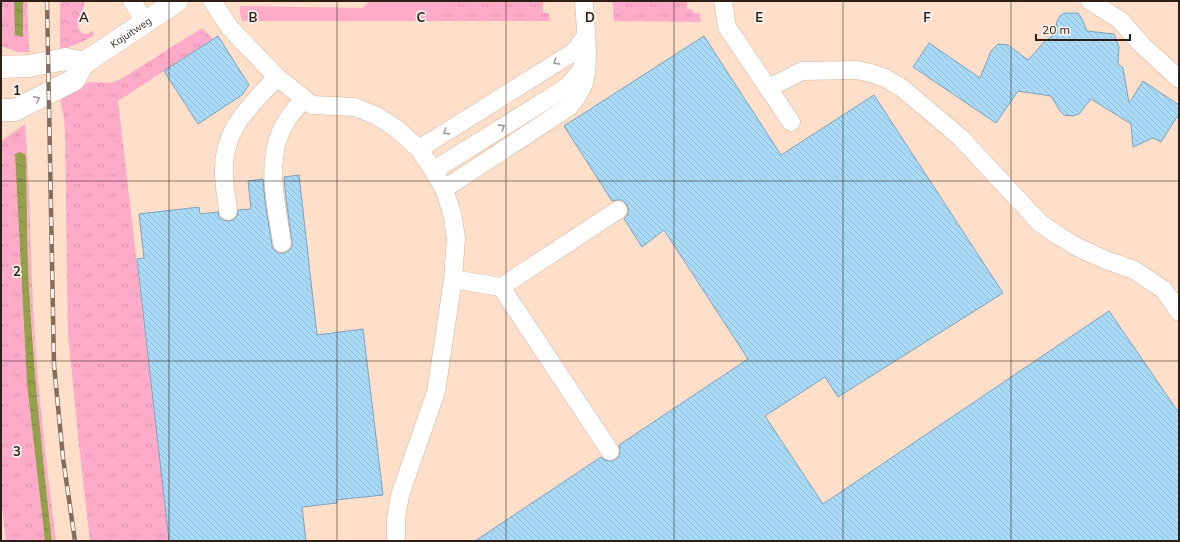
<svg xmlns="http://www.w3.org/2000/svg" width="1180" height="542" font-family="Mulish,sans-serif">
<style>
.grass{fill:url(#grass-tufts)}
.forest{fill:url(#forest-crowns)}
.garden{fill:#feaac9}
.water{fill:url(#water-ripples)}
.building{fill:url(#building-back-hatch);stroke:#7aa2bb}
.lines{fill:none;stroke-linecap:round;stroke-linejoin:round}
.lane-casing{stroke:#d5b096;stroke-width:19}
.street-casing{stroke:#d5b096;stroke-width:23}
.lane{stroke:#fff;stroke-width:18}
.street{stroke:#fff;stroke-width:22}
.rail-casing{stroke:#836d5f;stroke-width:4.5}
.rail{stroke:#faf2ec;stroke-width:3;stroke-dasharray:9;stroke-linecap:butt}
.oneway{stroke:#a09a96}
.grid{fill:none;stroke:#2d1f15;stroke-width:1;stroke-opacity:0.55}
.labels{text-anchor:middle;stroke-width:3.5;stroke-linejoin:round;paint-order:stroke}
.street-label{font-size:10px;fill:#2d1f15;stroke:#faf2ec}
.grid-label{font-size:13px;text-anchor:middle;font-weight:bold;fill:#2d1f15;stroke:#faf2ec;stroke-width:3.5;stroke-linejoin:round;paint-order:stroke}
</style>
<defs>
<pattern id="grass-tufts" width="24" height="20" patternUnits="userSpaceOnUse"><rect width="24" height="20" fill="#feaac9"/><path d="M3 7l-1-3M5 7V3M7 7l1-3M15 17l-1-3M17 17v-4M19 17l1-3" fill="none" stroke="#da92ac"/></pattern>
<pattern id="forest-crowns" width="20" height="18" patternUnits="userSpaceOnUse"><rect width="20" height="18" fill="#feaac9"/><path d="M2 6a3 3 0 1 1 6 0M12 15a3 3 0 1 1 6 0" fill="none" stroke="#da92ac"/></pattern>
<pattern id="water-ripples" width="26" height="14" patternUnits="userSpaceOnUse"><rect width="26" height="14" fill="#95a04c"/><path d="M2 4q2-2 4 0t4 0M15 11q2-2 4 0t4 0" fill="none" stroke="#7a823e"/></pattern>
<pattern id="building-back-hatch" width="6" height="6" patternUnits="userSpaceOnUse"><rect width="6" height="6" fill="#a9daf8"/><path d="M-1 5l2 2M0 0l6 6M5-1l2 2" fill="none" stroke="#92bbd4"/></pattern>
</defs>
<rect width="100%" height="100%" fill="#ffdfca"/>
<g class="grass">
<polygon points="1,1 27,1 29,52 17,52 1,46"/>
<polygon points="441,1 543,1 543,13 549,13 550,21 441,21"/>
<polygon points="611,1 687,1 687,9 691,9 695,14 700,13 701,22 614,21 613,2"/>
<polygon points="202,28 213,39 118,101 169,541 90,541 79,445 68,334 65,134 64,118 60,100 89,82 110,83 121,79"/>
<path d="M25 124C30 184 30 245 33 305 37 384 46 463 56 541H52L40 436 29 286 26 157 19 152 15 154 27 384 45 541H6L1 500V141Z"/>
</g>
<polygon class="forest" points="60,1 85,1 78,27 82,33 87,34 92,31 94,35 84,41 60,51"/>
<polygon class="garden" points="370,1 441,1 441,21 242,21 240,13 240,6 362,8"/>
<g class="water">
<polygon points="14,1 23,1 23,37 15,35"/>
<path d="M19 152 25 154 26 157C27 201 27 244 29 288 34 372 42 457 52 541H45L27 384 15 154Z"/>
</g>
<g class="building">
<polygon points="1064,13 1078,13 1082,19 1087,31 1114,34 1119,47 1118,64 1123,68 1129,103 1143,81 1179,105 1179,114 1161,142 1153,138 1133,147 1131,124 1091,99 1079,114 1073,116 1064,115 1060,111 1051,96 1018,91 996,123 913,67 929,43 980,78 991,51 998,44 1008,45 1028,60 1045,41 1055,34 1057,21 1060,16"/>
<polygon points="218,36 249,85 242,95 198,124 164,71"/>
<polygon points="704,36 781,155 874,95 1003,293 838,397 825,377 765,416 823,504 1109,311 1179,413 1179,541 475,541 601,457 605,460 610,461 616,459 619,456 620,451 619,445 748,359 664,230 642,247 624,219 628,214 628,209 627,205 622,200 617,200 612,201 564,126"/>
<polygon points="299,175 317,335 363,329 383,495 336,500 337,503 302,507 306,541 169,541 137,259 144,258 139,214 199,207 200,214 218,212 219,217 223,220 229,221 234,219 237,216 238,210 251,209 248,181 263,179 265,202 272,245 274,249 278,253 284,253 288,251 292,247 292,242 286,199 284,177"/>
</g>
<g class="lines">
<defs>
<g id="lane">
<polyline points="132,1 145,22"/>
<polyline points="212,1 230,28 277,77 312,105 355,107 377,116 397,129 419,149 431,167 444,189 452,213 456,238 453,279 436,392 400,495 396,519 396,541"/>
<polyline points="723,1 727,27 791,122"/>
<polyline points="1090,1 1120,20 1141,44 1179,79"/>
<polyline points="769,88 802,71 857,70 871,73 885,78 902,88 960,137 1040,223 1059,236 1079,248 1106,260 1134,270 1164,290 1179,312"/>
<polyline points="419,149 572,53 577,48 585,37"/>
<polyline points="434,170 567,87 580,72 583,65"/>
<path d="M444 189 569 107C575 100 581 92 584 83 590 62 585 23 584 1"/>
<path d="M228 211C227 199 224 186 224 174 222 130 249 107 277 77"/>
<path d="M282 243C277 207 265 163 282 129 287 118 296 108 304 99"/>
<polyline points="453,279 501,287 618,210"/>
<polyline points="501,287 610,451"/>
</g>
<g id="street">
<polyline points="1,67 29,66 66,59 84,63"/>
<path id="s1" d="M1 110H15L74 80 84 63 177 1"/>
</g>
</defs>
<use href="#lane" class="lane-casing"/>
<use href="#street" class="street-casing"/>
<use href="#lane" class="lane"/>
<use href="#street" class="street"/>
<defs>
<polyline id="rail" points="47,1 54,365 63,458 75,541"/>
</defs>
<use href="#rail" class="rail-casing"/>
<use href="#rail" class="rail"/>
</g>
<defs><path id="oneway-chevron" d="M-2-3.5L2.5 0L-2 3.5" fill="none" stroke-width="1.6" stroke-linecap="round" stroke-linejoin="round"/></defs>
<g class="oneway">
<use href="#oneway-chevron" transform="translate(556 62) rotate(148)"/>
<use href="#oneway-chevron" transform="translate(37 99) rotate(-27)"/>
<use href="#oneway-chevron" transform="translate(502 127) rotate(-33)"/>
<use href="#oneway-chevron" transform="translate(446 132) rotate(148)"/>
</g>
<path class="grid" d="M169 1V541M337 1V541M506 1V541M674 1V541M843 1V541M1011 1V541M1 181H1179M1 361H1179"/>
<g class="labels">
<g class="street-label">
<text dy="4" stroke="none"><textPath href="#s1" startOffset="156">Kajuitweg</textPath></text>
</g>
</g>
<g class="grid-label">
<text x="84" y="22">A</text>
<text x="253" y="22">B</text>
<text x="421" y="22">C</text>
<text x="590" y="22">D</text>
<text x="759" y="22">E</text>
<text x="927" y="22">F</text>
<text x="17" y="95">1</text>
<text x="17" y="276">2</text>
<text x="17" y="456">3</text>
</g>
<rect width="1180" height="542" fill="none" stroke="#2d1f15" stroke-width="4"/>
<path d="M1036 34v6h94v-6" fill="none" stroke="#2d1f15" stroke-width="2"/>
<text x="1042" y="34" font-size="12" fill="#2d1f15" stroke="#faf2ec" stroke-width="3" paint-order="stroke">20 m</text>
</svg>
